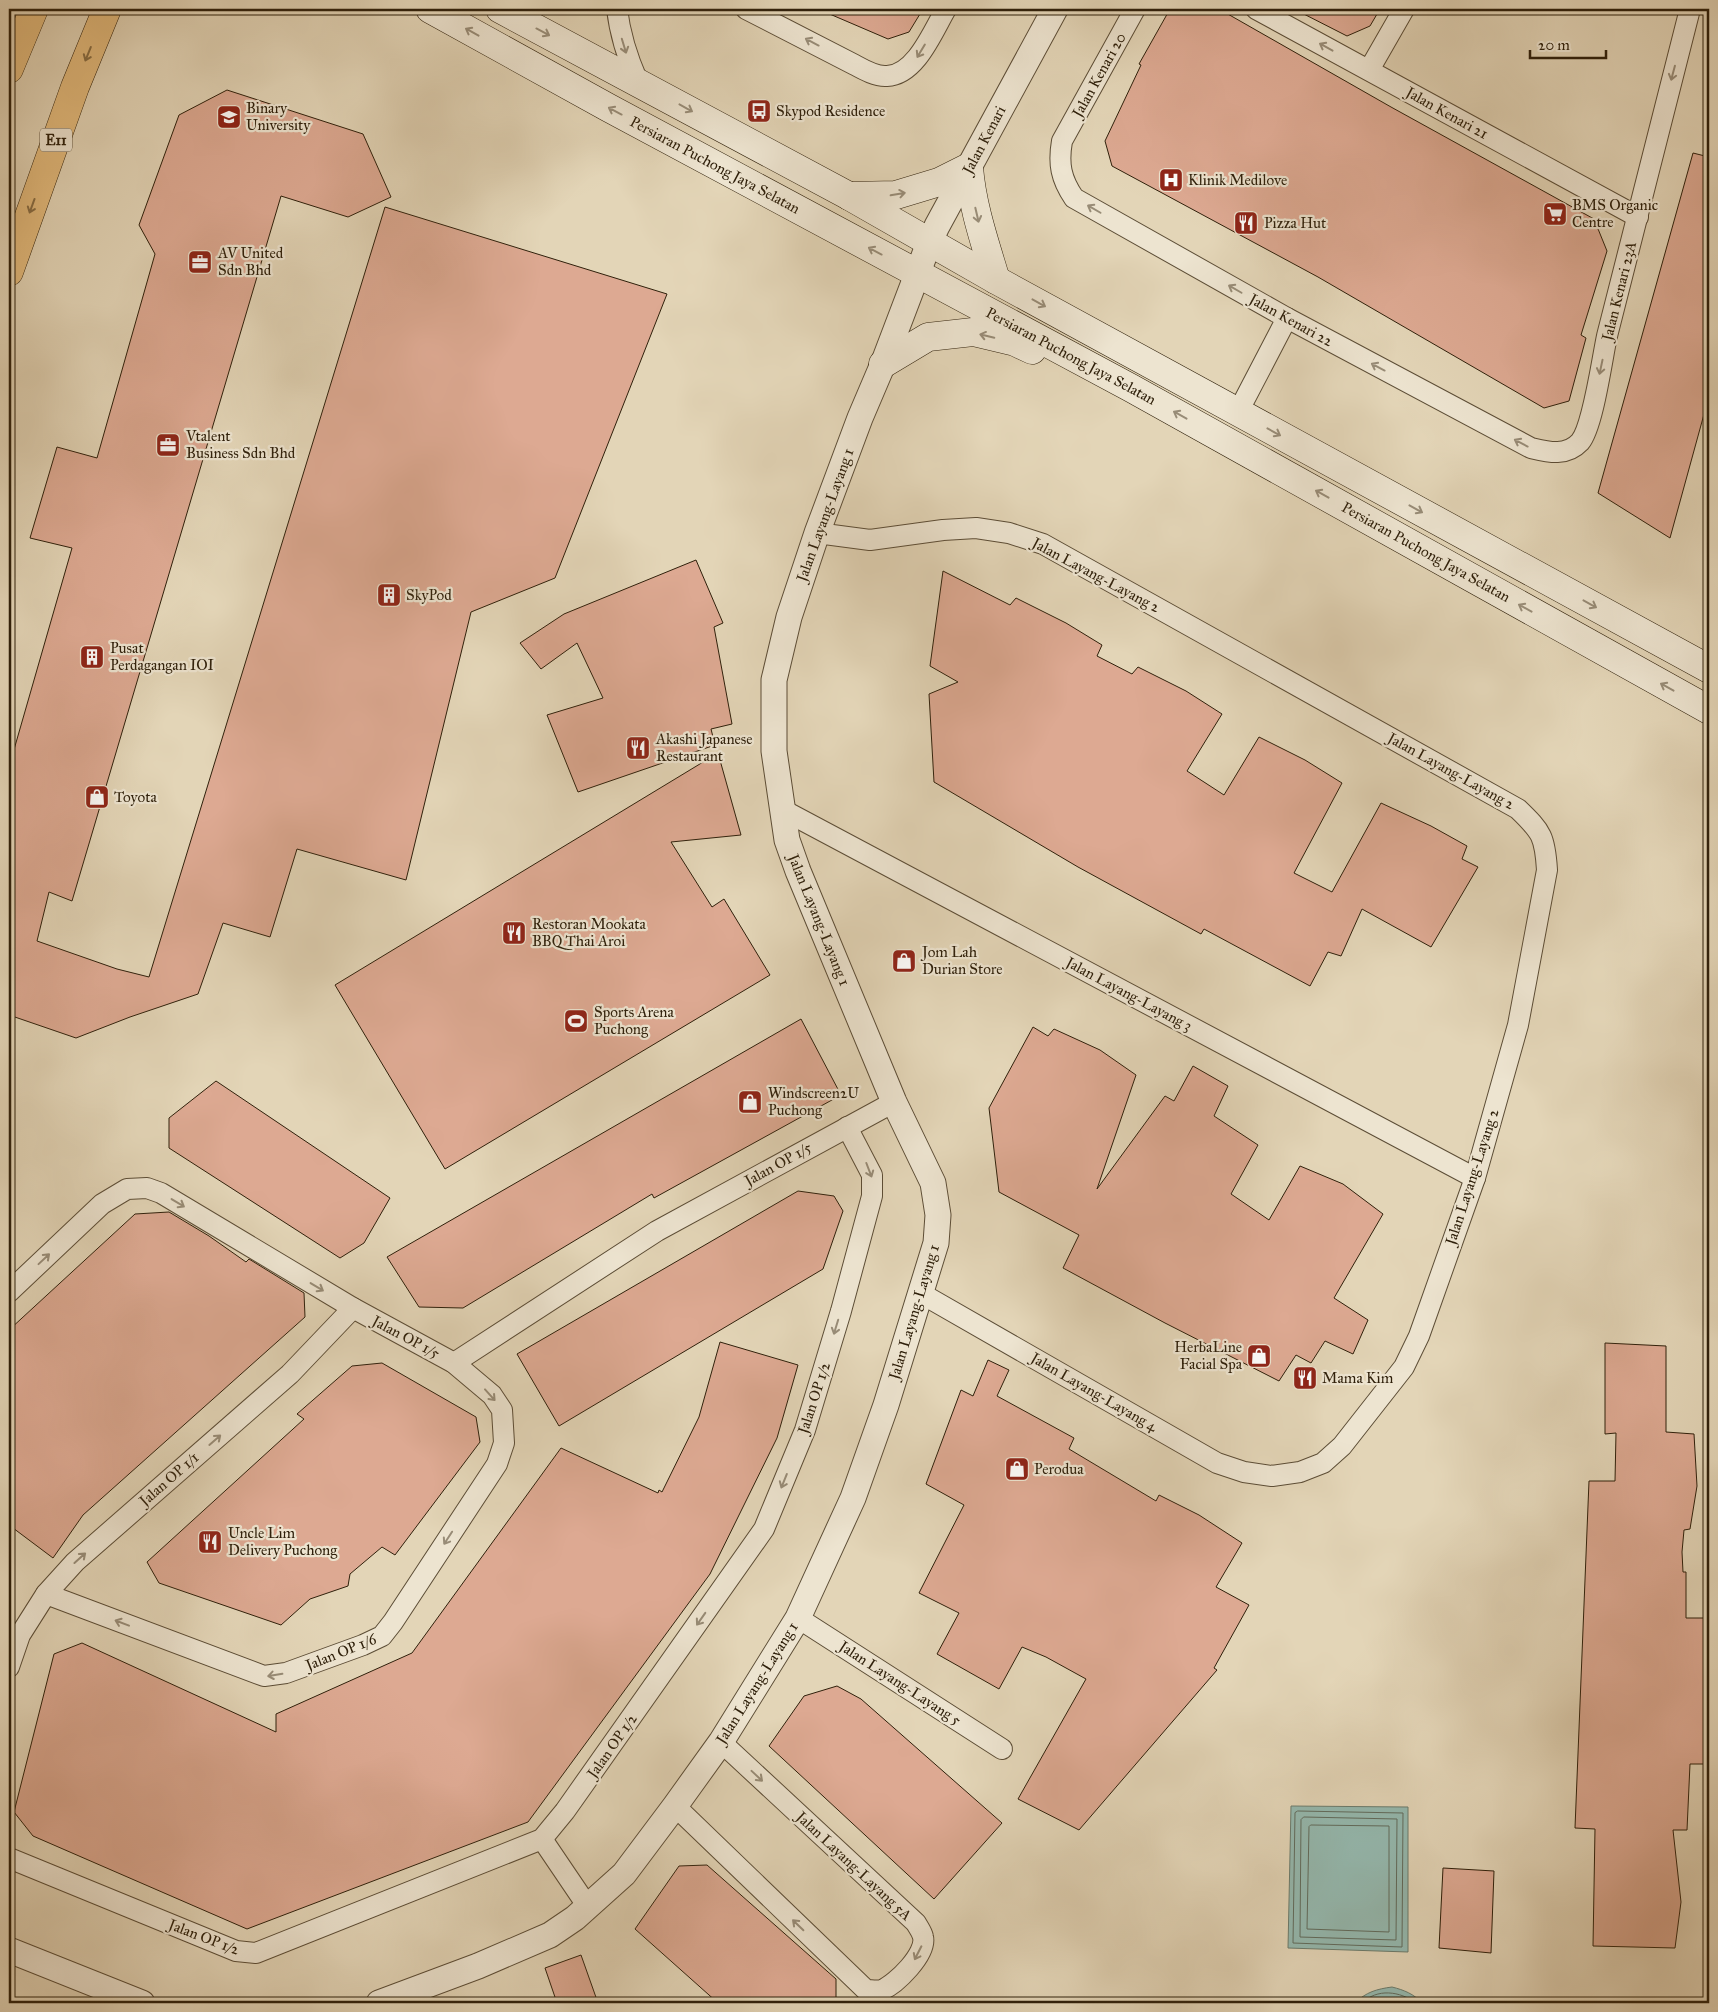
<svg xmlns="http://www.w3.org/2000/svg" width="1718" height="2012" font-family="'IM FELL Great Primer',serif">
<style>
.water{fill:#95b9af;stroke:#6c7c6d}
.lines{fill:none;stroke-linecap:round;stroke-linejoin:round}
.shore{stroke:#626c5d;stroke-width:1}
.building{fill:#dda992;stroke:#2f200b}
.minor-casing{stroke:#5c4d36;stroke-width:22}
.tertiary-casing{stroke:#5c4d36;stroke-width:27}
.secondary-casing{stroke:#2f200b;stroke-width:29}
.motorway-casing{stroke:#2f200b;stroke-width:29}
.minor{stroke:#ede4d0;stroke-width:20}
.tertiary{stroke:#ede4d0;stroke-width:25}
.secondary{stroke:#ede4d0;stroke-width:28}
.motorway{stroke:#e2ba7c;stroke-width:28}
.oneway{stroke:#988c77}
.oneway2{stroke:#886d44}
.labels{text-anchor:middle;stroke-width:4.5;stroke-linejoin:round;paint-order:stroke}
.shield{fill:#ede4d0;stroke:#685b46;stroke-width:1}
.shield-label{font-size:14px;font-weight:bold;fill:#2f200b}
.street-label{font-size:15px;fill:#2f200b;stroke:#ede4d0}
.poi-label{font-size:15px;fill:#2f200b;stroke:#ede4d0;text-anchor:start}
</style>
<rect width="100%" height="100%" fill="#e3d5b7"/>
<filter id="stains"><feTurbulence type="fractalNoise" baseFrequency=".004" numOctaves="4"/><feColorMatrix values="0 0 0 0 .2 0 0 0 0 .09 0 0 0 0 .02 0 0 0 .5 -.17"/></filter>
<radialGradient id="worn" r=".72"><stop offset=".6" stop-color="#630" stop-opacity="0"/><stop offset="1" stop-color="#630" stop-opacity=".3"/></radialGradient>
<g class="water">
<polygon points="1291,1806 1408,1807 1408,1952 1288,1948"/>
<path d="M1392 1987C1404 1990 1414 1994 1422 2003H1355C1366 1992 1377 1989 1392 1987Z"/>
</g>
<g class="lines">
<g class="shore">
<polygon points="1298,1811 1403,1813 1402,1947 1293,1943 1295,1813"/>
<polygon points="1304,1817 1397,1819 1396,1940 1300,1937 1301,1820"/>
<polygon points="1311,1825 1389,1826 1389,1932 1307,1929 1309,1827"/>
<path d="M1362 2003C1377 1988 1400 1991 1416 2003"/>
</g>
</g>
<g class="building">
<polygon points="818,9 923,9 909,32 888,39"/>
<polygon points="1170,9 1219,9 1391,107 1594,219 1607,251 1581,335 1586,338 1569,401 1544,408 1318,277 1112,166 1105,141 1141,65 1139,64"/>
<polygon points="1294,9 1380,9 1370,26 1347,36"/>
<polygon points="227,90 363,134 391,197 348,217 281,196 72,901 49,892 37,941 117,969 149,977 385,207 667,294 555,578 471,612 406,880 297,849 270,937 223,923 198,994 130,1017 76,1038 9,1015 9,767 72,548 30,538 57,447 97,458 155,254 139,225 179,115"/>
<polygon points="1693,153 1709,157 1709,396 1670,538 1598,493"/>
<polygon points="696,560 723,623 714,627 732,724 711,729 715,745 578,792 547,715 603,698 577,643 541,669 520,643 564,614"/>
<polygon points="943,571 1010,605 1016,598 1066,623 1102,645 1097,656 1132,674 1138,667 1186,691 1222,714 1187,771 1224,795 1259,737 1305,760 1342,783 1294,873 1332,892 1381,803 1431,826 1467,846 1462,859 1478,867 1431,947 1362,909 1341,956 1328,952 1310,986 1204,929 1201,934 1078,867 934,782 929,694 958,682 930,666"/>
<polygon points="718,753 741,835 671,842 712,907 724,899 770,975 445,1169 335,985"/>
<polygon points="801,1019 841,1095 654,1198 652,1194 463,1308 419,1307 387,1257"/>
<polygon points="1033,1027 1048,1036 1054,1029 1100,1050 1136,1075 1097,1189 1165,1096 1174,1101 1193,1066 1228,1086 1214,1116 1258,1145 1231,1194 1269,1220 1300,1166 1343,1184 1383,1214 1334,1298 1368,1320 1353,1354 1325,1341 1311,1363 1296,1355 1279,1381 1165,1323 1063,1268 1079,1235 999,1192 989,1108"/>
<polygon points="216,1081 390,1198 364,1243 340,1258 169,1148 169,1118"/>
<polygon points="798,1191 834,1196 843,1211 823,1269 559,1426 517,1354"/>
<polygon points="169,1212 209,1236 246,1262 249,1259 304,1293 305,1317 83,1515 53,1558 9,1525 9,1330 135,1214"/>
<polygon points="720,1342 798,1365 777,1438 710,1574 528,1822 247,1929 33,1836 14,1812 54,1654 82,1643 276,1732 276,1714 412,1653 561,1448 658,1493 659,1490 662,1492 699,1417"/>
<polygon points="1605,1343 1666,1346 1666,1432 1694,1434 1697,1486 1690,1529 1684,1530 1682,1552 1683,1572 1686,1572 1686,1618 1709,1618 1709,1764 1690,1764 1687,1830 1673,1830 1681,1902 1675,1948 1593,1946 1595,1829 1575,1828 1589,1481 1615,1481 1616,1433 1605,1434"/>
<polygon points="988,1360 1009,1370 997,1396 1074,1438 1069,1449 1156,1501 1159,1495 1199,1515 1242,1543 1216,1587 1249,1605 1214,1668 1217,1670 1079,1830 1018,1799 1086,1679 1046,1657 1022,1647 999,1689 937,1654 959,1613 919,1593 964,1505 926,1484 961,1390 973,1396"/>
<polygon points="382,1363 476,1417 480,1442 395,1555 382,1547 350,1574 348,1586 310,1599 281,1625 159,1583 147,1562 304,1419 297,1414 352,1366"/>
<polygon points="837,1686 861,1699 1002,1823 934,1899 769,1746 804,1696"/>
<polygon points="707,1865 836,1979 836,2003 718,2003 635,1929 679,1866"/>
<polygon points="1443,1868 1494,1871 1491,1953 1439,1948"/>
<polygon points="581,1955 598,2003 557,2003 545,1968"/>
</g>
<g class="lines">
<defs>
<g id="minor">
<path d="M617 9C620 35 627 57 638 82"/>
<path d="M746 9 855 65C864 70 877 77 887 76 916 75 933 31 946 9"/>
<path d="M1135 9 1062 141C1058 164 1061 179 1074 198L1287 318 1531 448C1548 452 1566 457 1580 442 1593 427 1602 359 1607 336 1634 227 1662 118 1690 9"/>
<polyline points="1256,9 1638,217"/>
<polyline points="1369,70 1404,9"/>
<polyline points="1238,412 1287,318"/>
<path d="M817 533 870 540 943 530 976 528 1009 533 1043 544 1518 809C1542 832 1545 837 1547 870L1518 1025 1475 1178 1419 1336 1404 1367 1342 1446 1323 1463 1300 1472 1272 1476 1244 1472 1217 1463 922 1294"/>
<polyline points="783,810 1475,1178"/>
<polyline points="9,1292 102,1204 127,1189 147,1188 161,1193 353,1308 454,1363 492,1395 502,1410 504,1443 497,1464 393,1622 382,1636 363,1645 286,1673 264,1676 46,1594"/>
<polyline points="454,1363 657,1231 894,1102"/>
<polyline points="798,1618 1002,1749"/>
<polyline points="9,1667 20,1635 46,1594 75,1562 290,1374 353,1308"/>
<path d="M675 1806 866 1990C871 1990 877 1991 882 1990 896 1984 927 1954 923 1937 922 1932 918 1927 916 1923L721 1742"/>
<polyline points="542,1839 588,1907"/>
<polyline points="9,1858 236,1951 256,1953 542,1839 565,1811 764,1529 805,1430 841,1311 872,1196 872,1175 847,1127"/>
</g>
<g id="tertiary">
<polyline points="9,1950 142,2003"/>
<polyline points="379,2003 478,1966 550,1935 575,1918 624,1874 675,1806 721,1742 798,1618 853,1498 886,1405 936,1243 938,1215 933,1183 894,1102 798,871 787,840 774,751 774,680 789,617 817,533 860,418 883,364 929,243 937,226 1055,9"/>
</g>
<g id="secondary">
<polyline points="430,9 609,108 1131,388 1709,710"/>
<polyline points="500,9 849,196 996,280 1709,669"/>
<path d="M849 196 896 195 939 182 969 167C972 206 985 243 996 280"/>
<polyline points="883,364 928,337 973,332 1015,342 1032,350"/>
</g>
<g id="motorway">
<polyline points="9,69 34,9"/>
<polyline points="9,272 75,87 107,9"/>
</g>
</defs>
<use href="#minor" class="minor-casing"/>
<use href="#tertiary" class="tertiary-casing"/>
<use href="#secondary" class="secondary-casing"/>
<use href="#motorway" class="motorway-casing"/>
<use href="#minor" class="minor"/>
<use href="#tertiary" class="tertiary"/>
<use href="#secondary" class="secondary"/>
<use href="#motorway" class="motorway"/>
</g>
<defs><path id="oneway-shaft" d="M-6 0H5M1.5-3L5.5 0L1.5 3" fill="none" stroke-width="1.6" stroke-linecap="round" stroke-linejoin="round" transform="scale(1.25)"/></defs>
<g class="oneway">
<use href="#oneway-shaft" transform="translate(472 32) rotate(-151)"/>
<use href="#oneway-shaft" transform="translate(543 32) rotate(28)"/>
<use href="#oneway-shaft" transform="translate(812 42) rotate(-152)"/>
<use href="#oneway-shaft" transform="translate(624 46) rotate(73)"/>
<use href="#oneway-shaft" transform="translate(1326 47) rotate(-151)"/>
<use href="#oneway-shaft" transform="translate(921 51) rotate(121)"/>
<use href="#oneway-shaft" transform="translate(1673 73) rotate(105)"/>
<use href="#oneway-shaft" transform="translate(686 108) rotate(29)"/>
<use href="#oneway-shaft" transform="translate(615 111) rotate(-152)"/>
<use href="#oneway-shaft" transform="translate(898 194) rotate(-10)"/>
<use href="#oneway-shaft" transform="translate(1094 209) rotate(-150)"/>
<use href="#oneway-shaft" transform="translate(977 215) rotate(77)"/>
<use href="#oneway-shaft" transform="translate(875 251) rotate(-152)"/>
<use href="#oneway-shaft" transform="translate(1235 289) rotate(-150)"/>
<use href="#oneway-shaft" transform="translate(1039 303) rotate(29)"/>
<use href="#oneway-shaft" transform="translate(987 336) rotate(-167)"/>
<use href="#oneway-shaft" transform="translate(1378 367) rotate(-152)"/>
<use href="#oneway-shaft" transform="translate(1601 367) rotate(102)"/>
<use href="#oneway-shaft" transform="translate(1180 415) rotate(-151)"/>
<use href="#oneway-shaft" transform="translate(1274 432) rotate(29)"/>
<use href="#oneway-shaft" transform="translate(1521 443) rotate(-152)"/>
<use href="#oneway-shaft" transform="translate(1322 494) rotate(-151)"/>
<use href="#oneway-shaft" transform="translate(1416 509) rotate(29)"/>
<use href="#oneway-shaft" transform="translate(1590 604) rotate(29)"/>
<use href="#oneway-shaft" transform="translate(1525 608) rotate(-151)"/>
<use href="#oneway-shaft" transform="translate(1667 687) rotate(-151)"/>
<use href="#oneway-shaft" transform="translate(869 1170) rotate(69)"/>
<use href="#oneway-shaft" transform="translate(178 1203) rotate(31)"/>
<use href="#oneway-shaft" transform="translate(44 1259) rotate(-43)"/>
<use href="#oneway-shaft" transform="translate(317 1287) rotate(31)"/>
<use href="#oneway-shaft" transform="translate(836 1327) rotate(107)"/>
<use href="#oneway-shaft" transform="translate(490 1395) rotate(48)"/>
<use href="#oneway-shaft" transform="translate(215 1440) rotate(-41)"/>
<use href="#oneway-shaft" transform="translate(784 1481) rotate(112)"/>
<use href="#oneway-shaft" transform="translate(448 1538) rotate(123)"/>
<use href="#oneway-shaft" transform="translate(80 1558) rotate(-42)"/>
<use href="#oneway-shaft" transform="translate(701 1619) rotate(125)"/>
<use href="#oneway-shaft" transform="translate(122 1623) rotate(-159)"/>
<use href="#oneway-shaft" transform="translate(275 1675) rotate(171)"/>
<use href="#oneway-shaft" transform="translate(757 1776) rotate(43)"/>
<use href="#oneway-shaft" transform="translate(798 1925) rotate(-136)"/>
<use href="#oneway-shaft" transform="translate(918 1953) rotate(117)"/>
</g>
<g class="oneway2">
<use href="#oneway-shaft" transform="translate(88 54) rotate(112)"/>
<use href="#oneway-shaft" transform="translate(32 206) rotate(110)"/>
</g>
<defs>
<symbol id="bus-square" viewBox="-11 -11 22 22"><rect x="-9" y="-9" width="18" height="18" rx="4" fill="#8f2418" stroke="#ede4d0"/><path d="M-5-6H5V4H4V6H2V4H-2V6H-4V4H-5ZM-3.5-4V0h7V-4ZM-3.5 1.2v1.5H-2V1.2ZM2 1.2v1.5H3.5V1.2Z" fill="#fff"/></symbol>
<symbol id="university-square" viewBox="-11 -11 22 22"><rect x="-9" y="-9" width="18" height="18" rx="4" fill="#8f2418" stroke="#ede4d0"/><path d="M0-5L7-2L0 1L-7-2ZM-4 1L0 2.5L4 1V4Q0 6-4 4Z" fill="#fff"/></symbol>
<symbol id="hospital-square" viewBox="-11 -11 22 22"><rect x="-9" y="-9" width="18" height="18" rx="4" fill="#8f2418" stroke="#ede4d0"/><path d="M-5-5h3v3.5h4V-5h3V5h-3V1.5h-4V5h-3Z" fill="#fff"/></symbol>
<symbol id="supermarket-square" viewBox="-11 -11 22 22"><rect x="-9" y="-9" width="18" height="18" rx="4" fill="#8f2418" stroke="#ede4d0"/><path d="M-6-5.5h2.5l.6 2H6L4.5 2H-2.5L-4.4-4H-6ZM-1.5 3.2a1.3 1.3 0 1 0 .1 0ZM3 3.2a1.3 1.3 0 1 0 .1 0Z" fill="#fff"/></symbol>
<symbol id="restaurant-square" viewBox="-11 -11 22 22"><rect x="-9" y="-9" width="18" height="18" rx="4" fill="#8f2418" stroke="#ede4d0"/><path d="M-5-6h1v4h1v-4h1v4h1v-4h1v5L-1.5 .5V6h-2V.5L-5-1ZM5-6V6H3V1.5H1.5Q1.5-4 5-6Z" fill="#fff"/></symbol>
<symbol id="office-square" viewBox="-11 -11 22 22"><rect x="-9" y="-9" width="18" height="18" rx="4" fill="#8f2418" stroke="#ede4d0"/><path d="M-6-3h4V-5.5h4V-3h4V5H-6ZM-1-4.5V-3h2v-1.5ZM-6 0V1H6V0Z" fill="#fff"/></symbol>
<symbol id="building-square" viewBox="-11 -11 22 22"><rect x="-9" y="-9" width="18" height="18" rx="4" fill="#8f2418" stroke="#ede4d0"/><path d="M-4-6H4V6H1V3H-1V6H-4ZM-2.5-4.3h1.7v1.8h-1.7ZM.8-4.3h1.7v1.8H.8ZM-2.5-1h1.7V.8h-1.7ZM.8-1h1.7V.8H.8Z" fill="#fff"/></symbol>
<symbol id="shop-square" viewBox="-11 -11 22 22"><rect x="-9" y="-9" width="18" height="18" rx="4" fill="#8f2418" stroke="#ede4d0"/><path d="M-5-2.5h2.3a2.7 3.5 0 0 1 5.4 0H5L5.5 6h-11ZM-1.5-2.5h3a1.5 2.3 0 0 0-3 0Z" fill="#fff"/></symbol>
<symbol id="stadium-square" viewBox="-11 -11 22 22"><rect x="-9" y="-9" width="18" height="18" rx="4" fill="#8f2418" stroke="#ede4d0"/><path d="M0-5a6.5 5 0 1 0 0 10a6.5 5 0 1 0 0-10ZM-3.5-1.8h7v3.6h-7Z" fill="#fff"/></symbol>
</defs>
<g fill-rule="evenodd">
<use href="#bus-square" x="745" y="97" width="28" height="28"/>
<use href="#university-square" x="215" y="103" width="28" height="28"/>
<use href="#hospital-square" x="1157" y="166" width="28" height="28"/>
<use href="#supermarket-square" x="1541" y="200" width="28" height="28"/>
<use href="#restaurant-square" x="1232" y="209" width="28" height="28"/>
<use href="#office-square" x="186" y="248" width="28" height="28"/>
<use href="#office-square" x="154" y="431" width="28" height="28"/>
<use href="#building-square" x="375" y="581" width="28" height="28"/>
<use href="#building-square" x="78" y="643" width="28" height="28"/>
<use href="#restaurant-square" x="624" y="734" width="28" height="28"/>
<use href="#shop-square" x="83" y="783" width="28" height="28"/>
<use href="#restaurant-square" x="500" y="919" width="28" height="28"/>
<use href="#shop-square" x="890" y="947" width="28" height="28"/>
<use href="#stadium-square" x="562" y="1007" width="28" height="28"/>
<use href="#shop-square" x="736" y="1088" width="28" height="28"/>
<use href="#shop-square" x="1245" y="1342" width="28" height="28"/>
<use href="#restaurant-square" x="1291" y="1364" width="28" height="28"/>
<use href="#shop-square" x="1003" y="1455" width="28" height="28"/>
<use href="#restaurant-square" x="196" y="1528" width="28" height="28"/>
</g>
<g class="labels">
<rect class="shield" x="40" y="128.5" width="32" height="23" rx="4"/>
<g class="shield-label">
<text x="56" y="145">E11</text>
</g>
<g class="street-label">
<text transform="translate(1099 75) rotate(-61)" y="5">Jalan Kenari 20</text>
<text transform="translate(1447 113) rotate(29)" y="5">Jalan Kenari 21</text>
<text transform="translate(984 140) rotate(-62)" y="5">Jalan Kenari</text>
<text transform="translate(715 165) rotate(28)" y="5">Persiaran Puchong Jaya Selatan</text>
<text transform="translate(1619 291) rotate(-76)" y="5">Jalan Kenari 23A</text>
<text transform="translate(1291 320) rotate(29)" y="5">Jalan Kenari 22</text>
<text transform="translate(1071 356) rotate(28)" y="5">Persiaran Puchong Jaya Selatan</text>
<text transform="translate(825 515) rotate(-70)" y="5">Jalan Layang-Layang 1</text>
<text transform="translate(1426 552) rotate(29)" y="5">Persiaran Puchong Jaya Selatan</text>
<text transform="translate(1096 575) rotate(28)" y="5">Jalan Layang-Layang 2</text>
<text transform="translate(1451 771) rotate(29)" y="5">Jalan Layang-Layang 2</text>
<text transform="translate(819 920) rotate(68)" y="5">Jalan Layang-Layang 1</text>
<text transform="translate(1129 994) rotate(28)" y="5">Jalan Layang-Layang 3</text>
<text transform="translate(778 1164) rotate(-29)" y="5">Jalan OP 1/5</text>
<text transform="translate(1472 1177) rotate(-72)" y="5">Jalan Layang-Layang 2</text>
<text transform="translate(914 1312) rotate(-73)" y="5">Jalan Layang-Layang 1</text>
<text transform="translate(406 1337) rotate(28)" y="5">Jalan OP 1/5</text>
<text transform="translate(1094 1392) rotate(30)" y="5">Jalan Layang-Layang 4</text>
<text transform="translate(814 1398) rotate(-72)" y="5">Jalan OP 1/2</text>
<text transform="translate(169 1479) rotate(-41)" y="5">Jalan OP 1/1</text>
<text transform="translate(341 1652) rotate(-22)" y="5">Jalan OP 1/6</text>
<text transform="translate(757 1683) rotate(-58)" y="5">Jalan Layang-Layang 1</text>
<text transform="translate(900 1683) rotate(33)" y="5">Jalan Layang-Layang 5</text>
<text transform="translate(612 1746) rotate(-55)" y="5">Jalan OP 1/2</text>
<text transform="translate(854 1866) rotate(43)" y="5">Jalan Layang-Layang 5A</text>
<text transform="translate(204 1937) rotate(21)" y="5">Jalan OP 1/2</text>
</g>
<g class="poi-label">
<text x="246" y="113">Binary<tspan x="246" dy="17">University</tspan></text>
<text x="776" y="116">Skypod Residence</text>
<text x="1188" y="185">Klinik Medilove</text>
<text x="1572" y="210">BMS Organic<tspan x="1572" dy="17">Centre</tspan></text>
<text x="1264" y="228">Pizza Hut</text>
<text x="218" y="258">AV United<tspan x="218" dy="17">Sdn Bhd</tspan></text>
<text x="186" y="441">Vtalent<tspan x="186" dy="17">Business Sdn Bhd</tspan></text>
<text x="406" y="600">SkyPod</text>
<text x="110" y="653">Pusat<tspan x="110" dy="17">Perdagangan IOI</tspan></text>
<text x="656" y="744">Akashi Japanese<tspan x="656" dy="17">Restaurant</tspan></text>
<text x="114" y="802">Toyota</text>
<text x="532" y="929">Restoran Mookata<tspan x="532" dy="17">BBQ Thai Aroi</tspan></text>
<text x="922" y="957">Jom Lah<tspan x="922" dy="17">Durian Store</tspan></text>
<text x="594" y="1017">Sports Arena<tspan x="594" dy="17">Puchong</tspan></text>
<text x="768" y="1098">Windscreen2U<tspan x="768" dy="17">Puchong</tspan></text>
<text x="1242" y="1352" text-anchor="end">HerbaLine<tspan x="1242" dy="17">Facial Spa</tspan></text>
<text x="1322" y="1383">Mama Kim</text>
<text x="1034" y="1474">Perodua</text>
<text x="228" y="1538">Uncle Lim<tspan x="228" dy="17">Delivery Puchong</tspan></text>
</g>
</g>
<rect width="1718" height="2012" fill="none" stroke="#e3d5b7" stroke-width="30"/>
<rect x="10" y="10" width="1698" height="1992" fill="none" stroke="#2f200b" stroke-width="2.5"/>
<rect x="15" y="15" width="1688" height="1982" fill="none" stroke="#2f200b"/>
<path d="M1530 50v8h76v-8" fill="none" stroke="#2f200b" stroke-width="2.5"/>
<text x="1538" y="50" font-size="15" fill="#2f200b" stroke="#ede4d0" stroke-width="4" paint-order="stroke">20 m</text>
<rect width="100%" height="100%" filter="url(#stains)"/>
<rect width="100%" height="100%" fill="url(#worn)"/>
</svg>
